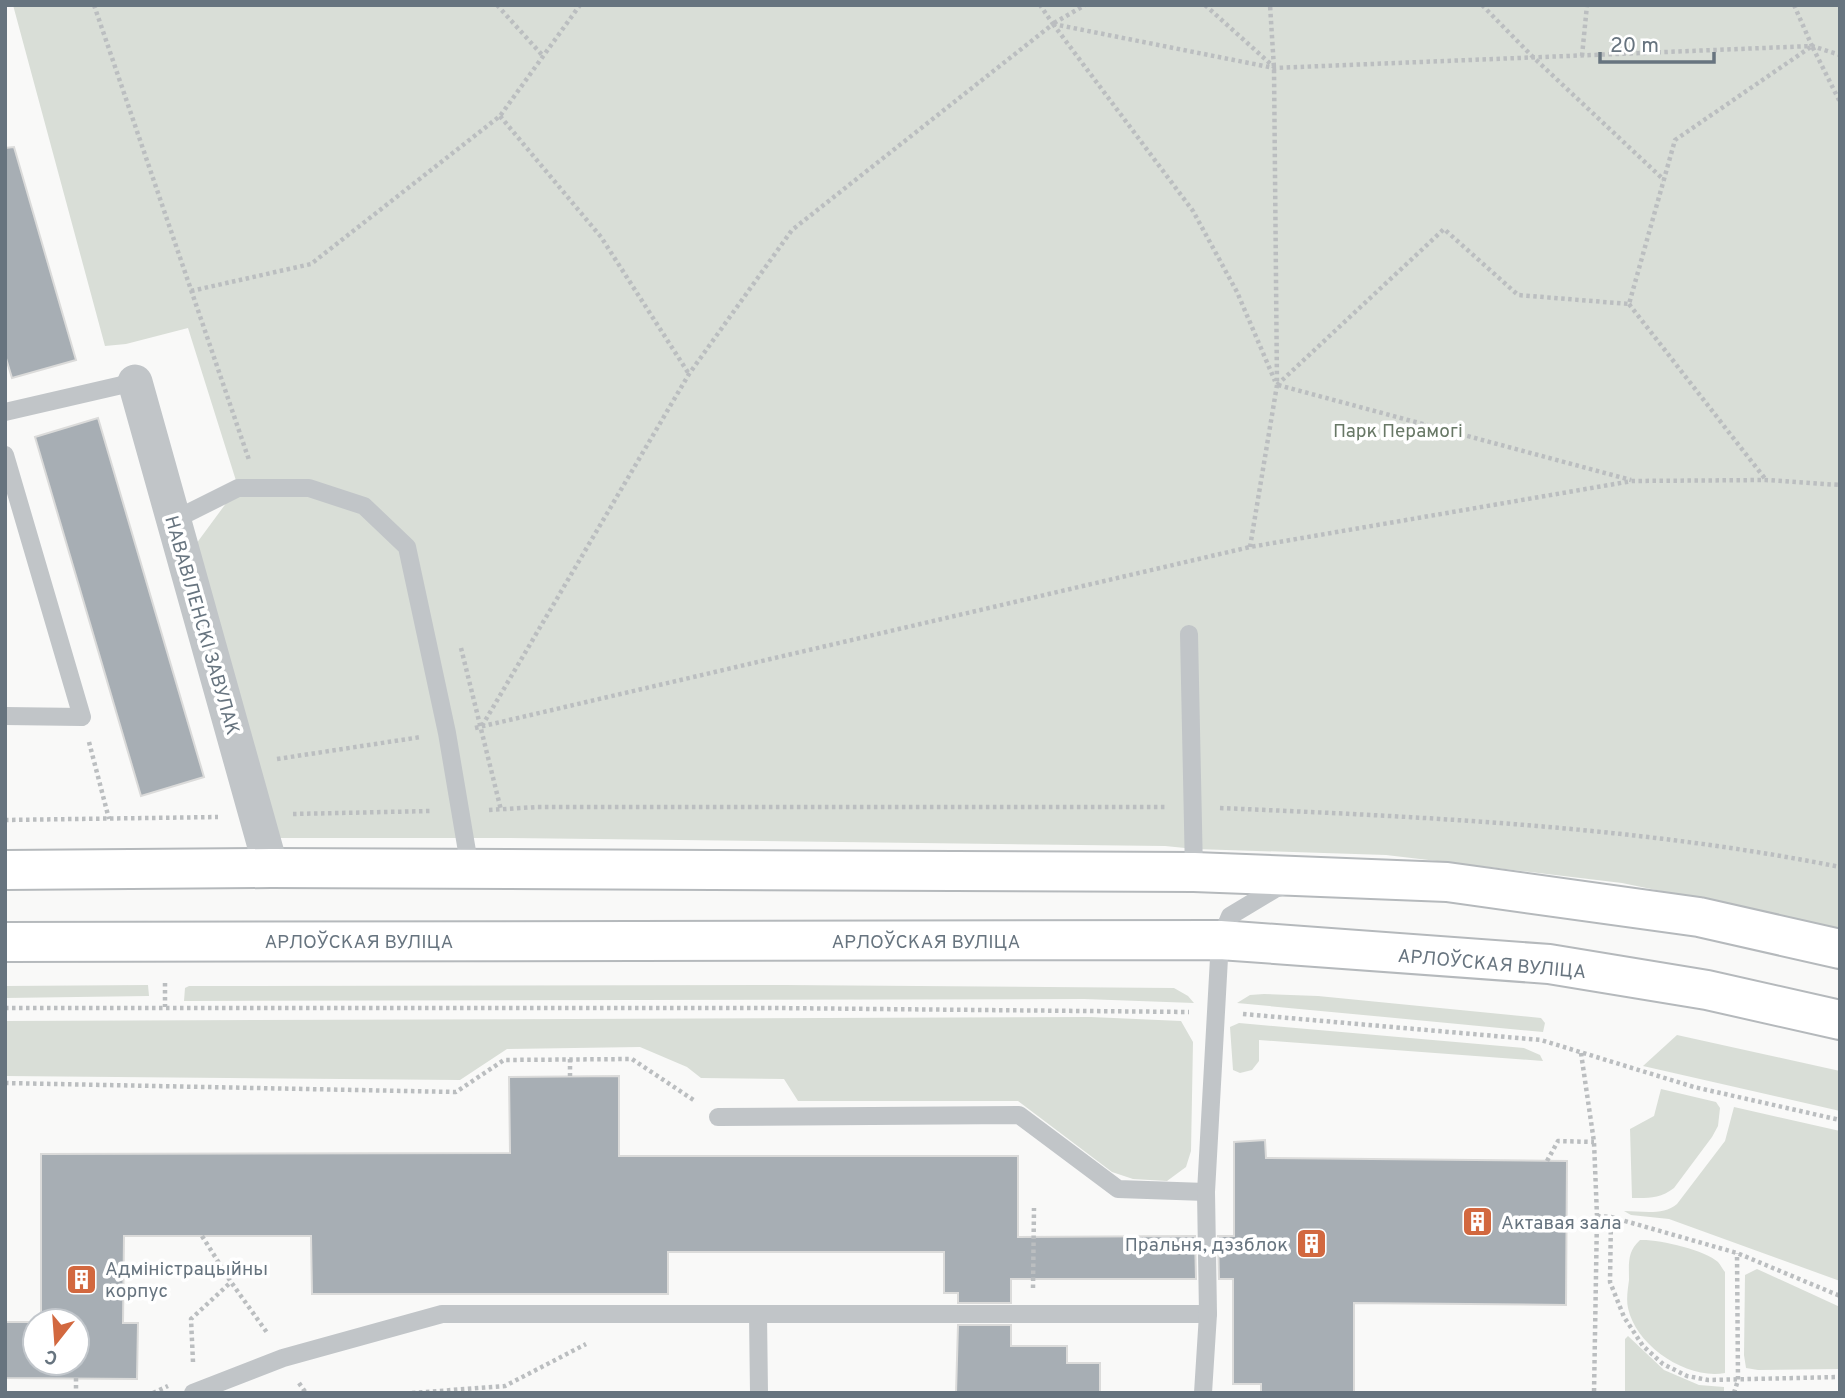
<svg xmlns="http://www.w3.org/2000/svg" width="1845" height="1398" font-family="Overpass,sans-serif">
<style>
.green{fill:#d9ded7}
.building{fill:#a7aeb4;stroke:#dbdbda;stroke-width:2}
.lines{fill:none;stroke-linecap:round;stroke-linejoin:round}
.primary-casing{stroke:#b5b9bc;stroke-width:42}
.path{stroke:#bbbec0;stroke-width:4.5;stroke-dasharray:3.5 3.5;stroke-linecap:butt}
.service{stroke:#c1c5c8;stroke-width:18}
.minor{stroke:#c1c5c8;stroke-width:35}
.primary{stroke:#fff;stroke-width:38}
.labels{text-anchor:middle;stroke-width:7;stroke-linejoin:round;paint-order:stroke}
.park-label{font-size:19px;fill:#687866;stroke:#fff}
.street-label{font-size:19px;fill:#67747f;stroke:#fff}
.poi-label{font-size:19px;fill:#67747f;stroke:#fff;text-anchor:start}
</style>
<rect width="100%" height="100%" fill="#f9f9f8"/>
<g class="green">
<polygon points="13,5 1840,5 1840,928 1622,883 1386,855 1195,849 1165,846 510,838 262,838 185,559 238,487 188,328 126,344 105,346"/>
<polygon points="148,985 149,996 5,998 5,986"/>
<polygon points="785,985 1174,988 1188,996 1194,1003 1084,999 184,1001 185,988 189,986"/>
<polygon points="1264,994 1318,996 1541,1018 1545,1023 1543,1032 1237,1003 1250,995"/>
<polygon points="1091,1017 1181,1021 1193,1042 1191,1151 1186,1167 1167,1181 1133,1179 1112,1172 1018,1101 798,1101 784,1079 701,1078 687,1067 640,1047 507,1049 460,1080 5,1076 5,1021"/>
<polygon points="1239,1023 1524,1048 1540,1055 1543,1061 1259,1040 1259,1061 1252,1070 1240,1073 1233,1070 1230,1027"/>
<polygon points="1677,1035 1840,1071 1840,1111 1643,1066"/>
<path d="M1661 1089 1716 1102 1720 1108 1718 1126 1712 1137 1674 1188C1660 1199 1648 1198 1632 1198L1630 1129 1654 1116Z"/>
<path d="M1734 1107 1840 1131V1281L1669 1219 1631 1215 1624 1211C1641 1211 1663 1216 1677 1204L1725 1141Z"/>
<path d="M1640 1240C1658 1239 1705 1250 1718 1262 1719 1263 1724 1271 1725 1272V1373C1687 1380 1636 1346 1628 1308 1626 1299 1628 1288 1629 1280 1629 1263 1627 1252 1640 1240Z"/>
<polygon points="1757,1269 1840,1307 1840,1369 1758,1370 1746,1368 1744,1355 1745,1275"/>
<polygon points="1628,1336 1664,1370 1699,1385 1724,1387 1724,1393 1625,1393 1625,1339"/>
</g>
<g class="building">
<polygon points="14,147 76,360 12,378 5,355 5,148"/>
<polygon points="98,418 204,777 141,796 35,437"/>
<polygon points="619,1076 619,1156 1018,1156 1018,1237 1195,1236 1196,1279 1011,1279 1011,1303 958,1303 958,1293 944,1293 944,1252 668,1252 668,1294 312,1294 311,1236 124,1236 123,1323 138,1323 137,1379 5,1378 5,1322 35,1322 35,1363 77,1363 77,1321 41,1321 41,1154 510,1153 509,1077"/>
<polygon points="1265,1140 1266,1158 1567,1161 1566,1305 1354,1303 1354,1393 1261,1393 1261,1384 1233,1384 1233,1279 1219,1279 1218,1236 1234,1236 1234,1142"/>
<polygon points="958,1325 1011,1325 1011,1346 1067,1346 1067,1363 1100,1363 1100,1393 956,1393"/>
</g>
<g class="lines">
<defs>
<g id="primary">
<polyline points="5,870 271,868 1194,872 1447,882 1699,917 1840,949"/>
<polyline points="5,942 1220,940 1549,964 1707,990 1840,1020"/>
</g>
</defs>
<use href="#primary" class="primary-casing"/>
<g class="path">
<polyline points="94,5 249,460"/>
<polyline points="497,5 543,56"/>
<polyline points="1205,5 1274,67"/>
<polyline points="1482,5 1533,57 1664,180"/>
<polyline points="1794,5 1812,46"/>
<polyline points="1054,23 1085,5"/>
<polyline points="1053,24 1274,68 1812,46 1840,55"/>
<polyline points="1053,24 1193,211 1237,292 1275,381"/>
<polyline points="1582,56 1587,5"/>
<polyline points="500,116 601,237 689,374"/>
<polyline points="191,291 311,264 500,116 580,5"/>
<polyline points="1629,304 1766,480"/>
<polyline points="1277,385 1444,229 1518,295 1629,304 1675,140 1812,46 1840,102"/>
<polyline points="1278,385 1631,480"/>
<polyline points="1250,547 1277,385 1274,68 1270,5"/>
<polyline points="461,648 501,810"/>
<polyline points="482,726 689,374 792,230 1053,24 1040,5"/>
<polyline points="475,728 1250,547 1632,481 1766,480 1840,485"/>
<polyline points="89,742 109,819"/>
<polyline points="277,759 421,737"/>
<path d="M1220 808C1428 817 1635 826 1840 867"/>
<polyline points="489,810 537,807 1166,807"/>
<polyline points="293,814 431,811"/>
<polyline points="5,820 218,817"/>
<polyline points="165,983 165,1007"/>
<polyline points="5,1008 773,1008 1189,1012"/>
<polyline points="1243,1014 1541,1040 1694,1087 1840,1120"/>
<polyline points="1581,1053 1594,1142 1597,1216 1594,1393"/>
<polyline points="570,1059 570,1076"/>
<polyline points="5,1083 456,1092 504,1060 632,1059 695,1101"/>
<polyline points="1547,1161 1558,1141 1594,1142"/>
<polyline points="1597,1216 1611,1217 1737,1253 1840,1296"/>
<polyline points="1611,1217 1610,1282 1624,1317 1643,1346 1663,1364 1687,1376 1708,1380 1840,1377"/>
<polyline points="202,1236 231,1282 268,1334"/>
<polyline points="1033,1288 1034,1208"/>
<polyline points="193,1362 191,1319 231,1282"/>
<polyline points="76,1378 76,1393"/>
<polyline points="299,1383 306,1393"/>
<polyline points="153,1393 168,1386"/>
<polyline points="412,1393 505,1386 586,1344"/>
<polyline points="1734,1393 1738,1380 1737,1253"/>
</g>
<g class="service">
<polyline points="5,412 135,382"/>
<polyline points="5,455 82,717 5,716"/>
<polyline points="174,520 238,488 309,488 364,506 407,547 447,733 470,869"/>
<polyline points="1189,634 1194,872"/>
<polyline points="718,1117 1019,1115 1118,1189 1206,1192"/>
<polyline points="758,1314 759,1393"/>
<polyline points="193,1393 283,1358 442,1314 1208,1314"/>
<polyline points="1203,1393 1208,1314 1206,1192 1220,940 1230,916 1275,889 1285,886"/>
</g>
<polyline class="minor" points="135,382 271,868"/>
<use href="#primary" class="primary"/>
</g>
<defs>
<symbol id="building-square" viewBox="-11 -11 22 22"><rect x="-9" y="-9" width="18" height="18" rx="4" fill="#d2683f" stroke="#fff"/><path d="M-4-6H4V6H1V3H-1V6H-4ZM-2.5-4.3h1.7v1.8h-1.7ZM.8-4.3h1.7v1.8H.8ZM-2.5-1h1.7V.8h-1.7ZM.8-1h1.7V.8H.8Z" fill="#fff"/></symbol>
</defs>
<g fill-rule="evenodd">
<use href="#building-square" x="1460" y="1204" width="35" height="35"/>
<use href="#building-square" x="1294" y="1226" width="35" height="35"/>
<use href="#building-square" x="64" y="1262" width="35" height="35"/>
</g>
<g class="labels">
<g class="park-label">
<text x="1398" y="437">Парк Перамогі</text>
</g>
<g class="street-label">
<text transform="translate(203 625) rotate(74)" y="7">НАВАВІЛЕНСКІ ЗАВУЛАК</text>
<text x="359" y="948">АРЛОЎСКАЯ ВУЛІЦА</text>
<text x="926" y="948">АРЛОЎСКАЯ ВУЛІЦА</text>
<text transform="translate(1492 963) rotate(5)" y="7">АРЛОЎСКАЯ ВУЛІЦА</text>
</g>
<g class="poi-label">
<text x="1501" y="1229">Актавая зала</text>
<text x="1288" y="1251" text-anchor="end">Пральня, дэзблок</text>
<text x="105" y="1275">Адміністрацыйны<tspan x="105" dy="22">корпус</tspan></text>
</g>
</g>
<rect width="1845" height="1398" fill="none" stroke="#67747f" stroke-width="14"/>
<g transform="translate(56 1342) rotate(197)"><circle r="33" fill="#ffffff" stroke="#c2c7cc" stroke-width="2"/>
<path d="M0-5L12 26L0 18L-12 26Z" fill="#d2683f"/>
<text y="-10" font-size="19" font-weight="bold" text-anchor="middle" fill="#67747f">С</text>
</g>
<path d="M1600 52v10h114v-10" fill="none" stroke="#67747f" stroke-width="3.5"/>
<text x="1610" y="52" font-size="21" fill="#67747f" stroke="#ffffff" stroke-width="5" paint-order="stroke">20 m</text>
</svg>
